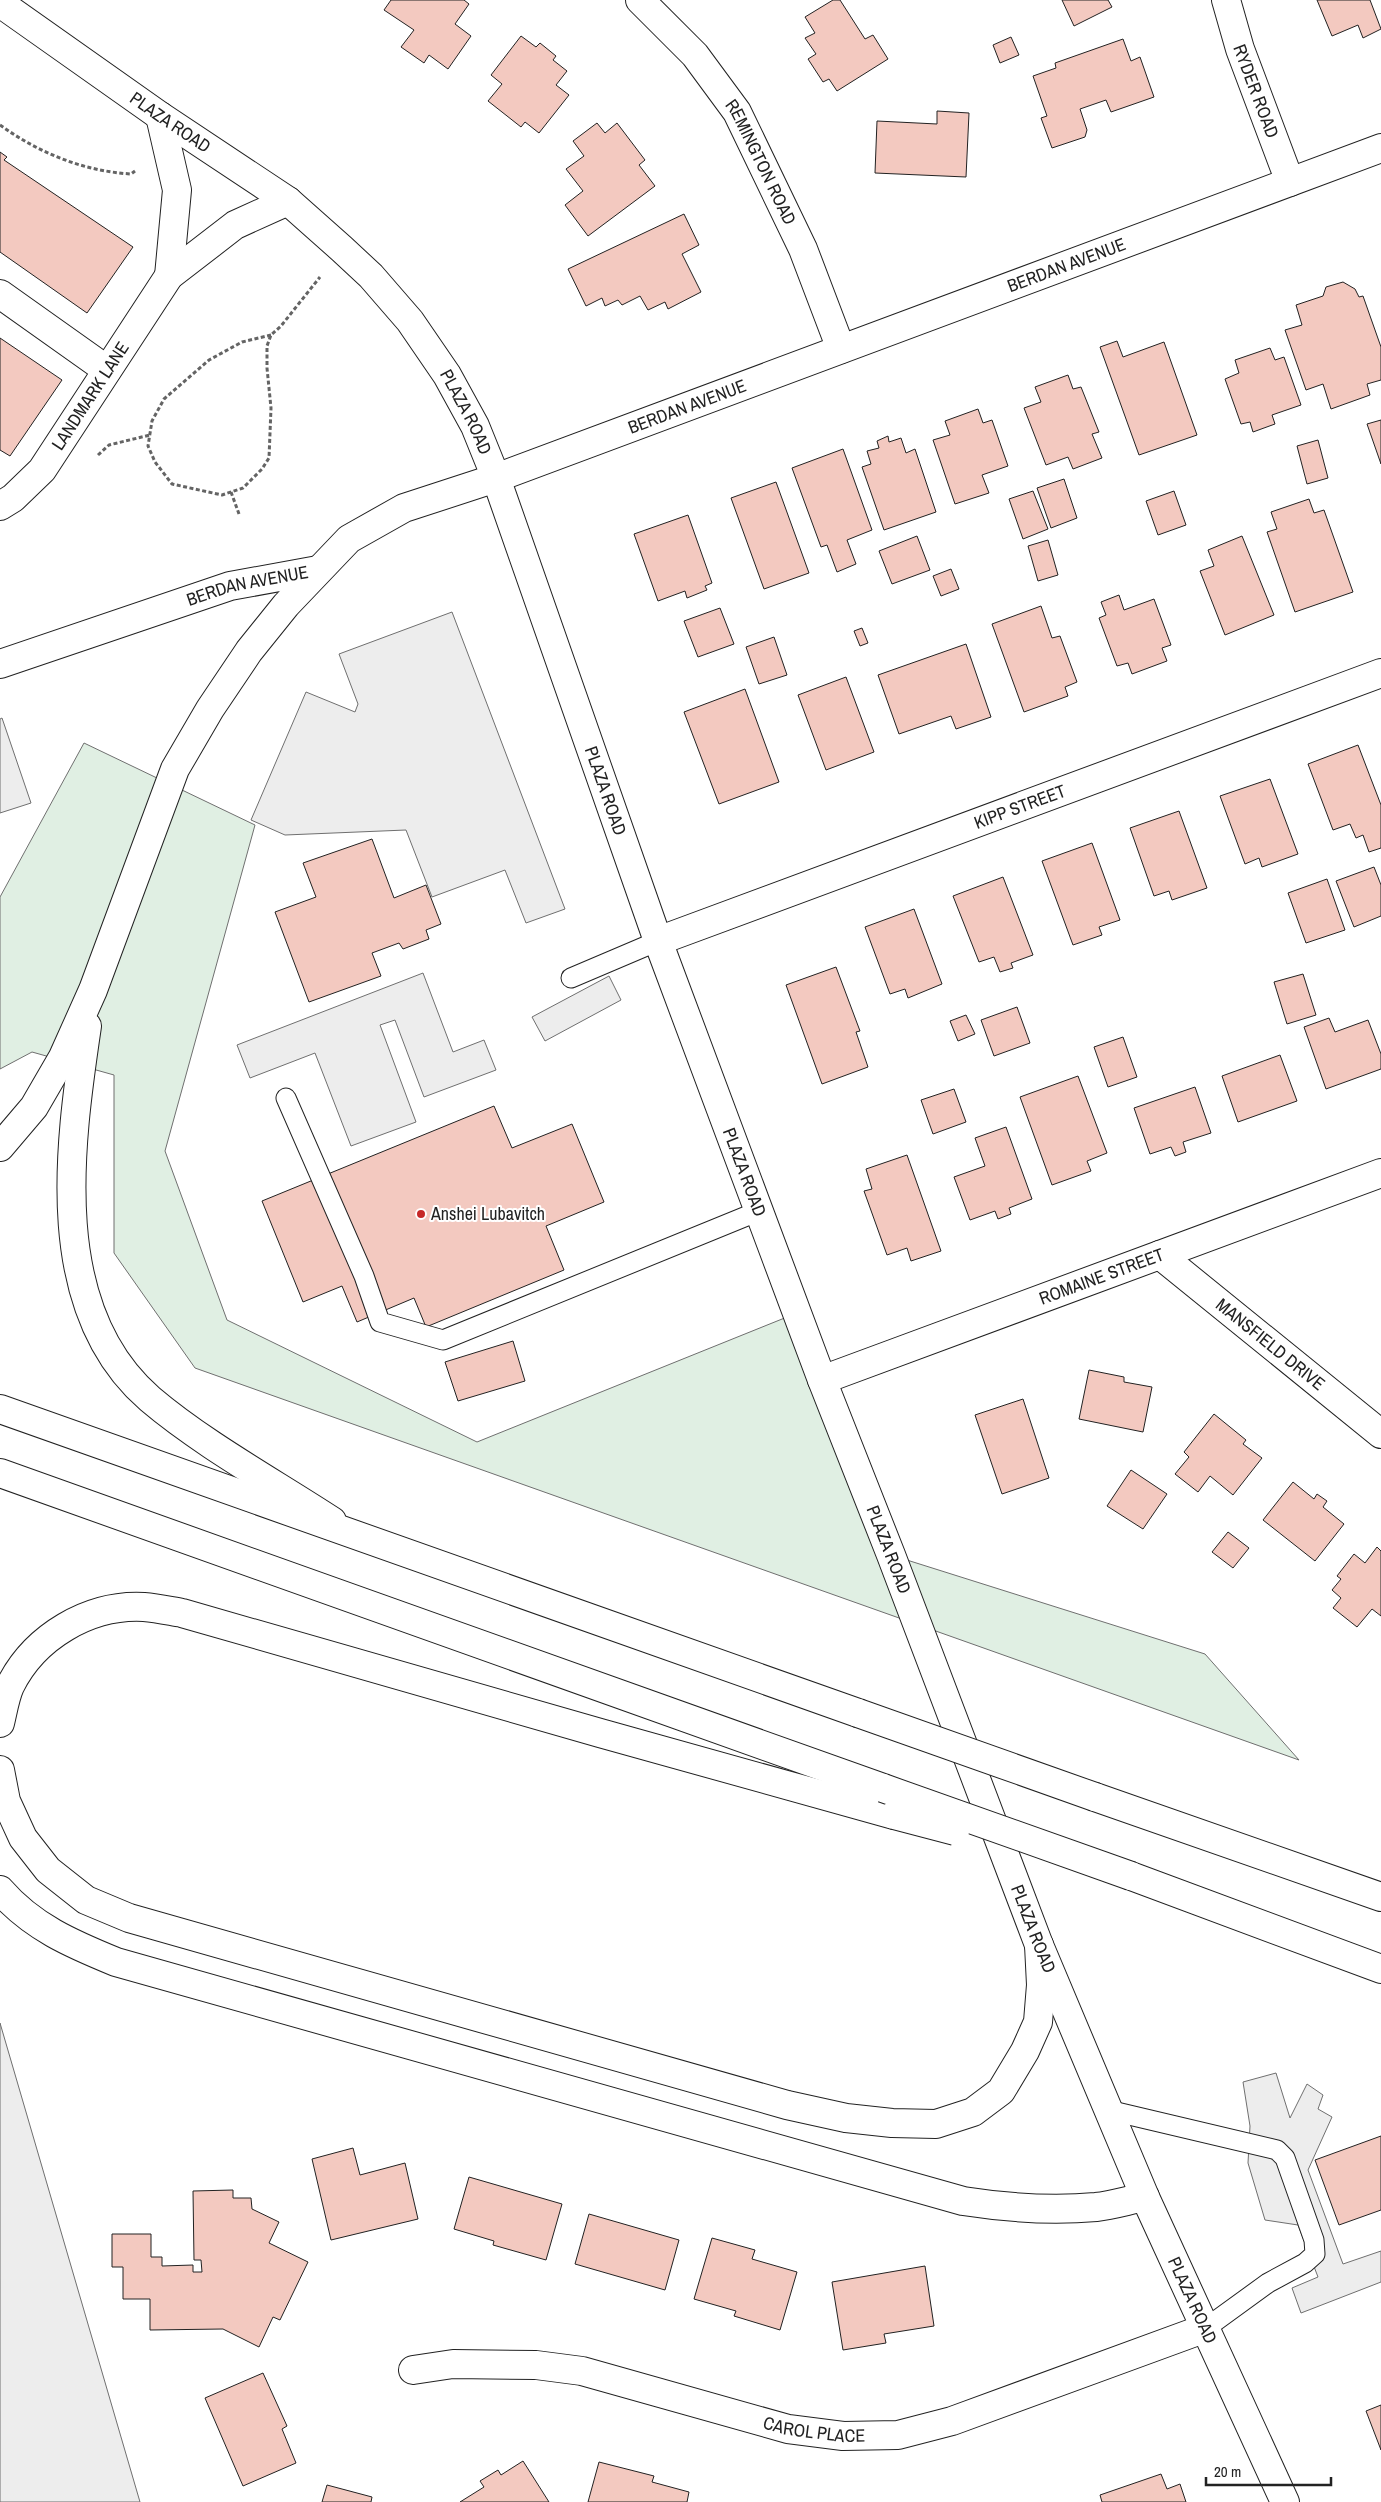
<svg xmlns="http://www.w3.org/2000/svg" width="1381" height="2502" font-family="'Archivo Narrow',sans-serif">
<style>
.green{fill:#e0efe3;stroke:#6f6f6f}
.parking{fill:#ededed;stroke:#6f6f6f}
.building{fill:#f3c9c0;stroke:#222}
.lines{fill:none;stroke-linecap:round;stroke-linejoin:round}
.lane-casing{stroke:#222;stroke-width:21}
.street-casing{stroke:#222;stroke-width:30}
.secondary-casing{stroke:#222;stroke-width:30}
.highway-casing{stroke:#222;stroke-width:30}
.path{stroke:#646464;stroke-width:3;stroke-dasharray:4 2.5;stroke-linecap:butt}
.lane{stroke:#fff;stroke-width:19}
.street{stroke:#fff;stroke-width:28}
.secondary{stroke:#fff;stroke-width:28}
.highway{stroke:#fff;stroke-width:28}
.highway-bridge-casing{stroke:#222;stroke-width:30;stroke-linecap:butt}
.highway-bridge{stroke:#fff;stroke-width:28}
.poi-dot{fill:#c62828;stroke:#fff;stroke-width:2}
.labels{text-anchor:middle;stroke-width:4;stroke-linejoin:round;paint-order:stroke}
.street-label{font-size:18px;fill:#222;stroke:#fff}
.poi-label{font-size:18px;fill:#222;stroke:#fff;text-anchor:start}
</style>
<rect width="100%" height="100%" fill="#fff"/>
<polygon class="green" points="84,743 255,825 165,1151 227,1320 477,1442 797,1313 891,1555 1205,1654 1299,1760 195,1368 114,1253 114,1075 32,1052 0,1069 0,897"/>
<g class="parking">
<polygon points="452,612 565,909 526,923 505,870 432,897 406,830 285,835 251,820 306,692 355,712 358,704 339,654"/>
<polygon points="2,718 31,803 0,813 0,719"/>
<polygon points="423,973 453,1052 484,1040 496,1070 424,1097 395,1020 380,1025 416,1122 351,1146 315,1053 250,1078 237,1045"/>
<polygon points="609,976 621,1000 545,1041 532,1017"/>
<polygon points="0,2023 140,2502 0,2502"/>
<polygon points="1276,2073 1290,2118 1307,2084 1323,2095 1318,2109 1332,2117 1308,2170 1343,2264 1381,2251 1381,2282 1301,2313 1292,2288 1318,2277 1298,2225 1265,2220 1248,2163 1250,2126 1243,2082"/>
</g>
<g class="building">
<polygon points="391,0 464,0 469,4 455,24 471,36 448,69 429,55 424,63 401,47 414,30 384,10"/>
<polygon points="833,0 840,0 865,39 873,35 888,59 837,91 829,79 823,82 808,59 816,54 805,38 815,33 805,17"/>
<polygon points="1062,0 1108,0 1112,7 1074,26"/>
<polygon points="1317,0 1370,0 1381,29 1363,38 1358,25 1332,36"/>
<polygon points="521,36 536,47 540,43 556,56 553,60 567,71 556,85 569,95 539,133 525,122 521,127 488,101 502,84 491,75"/>
<polygon points="1011,37 1019,55 1000,63 993,45"/>
<polygon points="1123,39 1131,61 1140,57 1154,97 1111,112 1106,100 1080,109 1087,130 1085,137 1052,148 1041,118 1047,116 1033,76 1056,68 1055,63"/>
<polygon points="937,111 969,113 966,177 875,173 877,121 937,124"/>
<polygon points="597,123 605,133 617,123 645,160 639,165 655,186 588,236 565,205 583,191 566,169 584,156 573,141"/>
<polygon points="0,152 7,157 4,160 133,247 87,313 0,252"/>
<polygon points="684,214 699,245 682,254 701,292 668,309 665,302 648,310 640,296 622,305 618,300 605,306 602,298 586,306 568,269"/>
<polygon points="1343,282 1355,289 1359,297 1363,296 1381,347 1381,380 1367,384 1370,395 1331,409 1323,384 1306,390 1285,330 1302,325 1296,305 1323,296 1326,287"/>
<polygon points="0,338 62,380 10,456 0,450"/>
<polygon points="1117,341 1123,357 1164,342 1197,435 1139,455 1100,347"/>
<polygon points="1270,348 1275,360 1284,357 1301,405 1272,415 1275,424 1253,432 1250,422 1241,424 1225,379 1239,373 1235,360"/>
<polygon points="1068,375 1073,389 1081,387 1099,432 1092,434 1102,458 1073,469 1068,457 1046,465 1024,408 1041,402 1035,387"/>
<polygon points="978,409 983,423 992,420 1008,466 982,475 989,493 955,504 933,440 950,435 945,421"/>
<polygon points="1381,420 1381,464 1367,424"/>
<polygon points="888,436 889,442 901,438 906,453 915,449 936,512 884,530 862,467 871,464 867,451 879,448 877,441"/>
<polygon points="1318,440 1328,478 1307,484 1297,446"/>
<polygon points="843,449 872,530 847,540 856,564 837,572 827,545 821,547 792,468"/>
<polygon points="1064,479 1077,518 1051,528 1037,488"/>
<polygon points="776,482 809,573 764,589 731,498"/>
<polygon points="1033,491 1048,529 1023,539 1009,499"/>
<polygon points="1174,491 1186,525 1158,535 1146,501"/>
<polygon points="1309,499 1314,513 1324,510 1353,592 1295,612 1267,532 1277,529 1271,512"/>
<polygon points="688,515 712,583 705,586 707,590 687,598 685,591 658,601 634,534"/>
<polygon points="917,536 930,570 892,584 879,551"/>
<polygon points="1242,536 1274,615 1225,635 1200,571 1214,566 1208,550"/>
<polygon points="1048,540 1058,575 1038,581 1028,546"/>
<polygon points="951,569 959,589 941,596 933,576"/>
<polygon points="1119,595 1124,610 1154,599 1171,645 1162,648 1167,661 1132,674 1128,663 1117,666 1099,618 1106,615 1101,602"/>
<polygon points="1041,606 1052,638 1060,636 1077,682 1065,687 1068,696 1024,712 992,624"/>
<polygon points="720,608 734,644 698,657 684,621"/>
<polygon points="862,628 868,643 860,646 854,631"/>
<polygon points="774,637 787,675 759,684 746,647"/>
<polygon points="966,644 991,717 956,729 951,716 899,734 878,675"/>
<polygon points="846,677 874,752 826,770 798,695"/>
<polygon points="745,689 779,782 719,804 684,712"/>
<polygon points="1358,745 1381,805 1381,848 1369,852 1363,835 1356,838 1350,824 1333,830 1308,764"/>
<polygon points="1270,779 1298,854 1262,867 1259,858 1245,864 1220,796"/>
<polygon points="1179,811 1207,888 1172,900 1169,891 1154,896 1130,828"/>
<polygon points="372,839 394,898 426,885 441,924 426,930 429,939 403,949 399,943 372,953 381,976 309,1002 275,912 316,897 303,863"/>
<polygon points="1092,843 1120,920 1099,927 1102,935 1073,945 1042,861"/>
<polygon points="1374,867 1381,885 1381,916 1354,927 1336,881"/>
<polygon points="1003,877 1033,955 1011,963 1013,968 1000,972 994,957 979,962 953,896"/>
<polygon points="1327,879 1345,930 1306,943 1288,893"/>
<polygon points="914,909 942,984 908,998 905,989 890,994 865,927"/>
<polygon points="836,967 860,1031 856,1032 868,1067 822,1084 786,985"/>
<polygon points="1303,974 1316,1015 1287,1024 1274,982"/>
<polygon points="1017,1007 1030,1043 994,1056 981,1020"/>
<polygon points="966,1015 975,1034 958,1041 950,1021"/>
<polygon points="1329,1018 1335,1032 1368,1020 1381,1054 1381,1069 1326,1089 1304,1027"/>
<polygon points="1123,1037 1137,1077 1108,1087 1094,1047"/>
<polygon points="1280,1055 1297,1101 1238,1122 1222,1076"/>
<polygon points="1078,1076 1107,1153 1087,1161 1091,1171 1052,1185 1020,1097"/>
<polygon points="1195,1087 1211,1133 1183,1142 1186,1152 1175,1156 1171,1147 1150,1154 1134,1108"/>
<polygon points="954,1089 966,1122 933,1134 921,1100"/>
<polygon points="494,1106 512,1148 572,1124 604,1202 546,1226 564,1270 426,1327 414,1298 357,1322 342,1286 303,1302 262,1201"/>
<polygon points="1006,1127 1032,1199 1009,1208 1011,1214 998,1219 995,1211 970,1220 954,1177 985,1166 975,1138"/>
<polygon points="907,1155 941,1251 911,1261 907,1248 887,1255 864,1191 872,1189 866,1169"/>
<polygon points="513,1341 525,1381 458,1401 445,1362"/>
<polygon points="1089,1370 1124,1377 1124,1382 1152,1387 1143,1432 1079,1419"/>
<polygon points="1023,1399 1049,1478 1002,1494 975,1415"/>
<polygon points="1214,1414 1246,1440 1243,1444 1262,1458 1233,1495 1210,1476 1198,1492 1175,1474 1189,1457 1184,1452"/>
<polygon points="1131,1470 1167,1494 1143,1529 1107,1506"/>
<polygon points="1293,1482 1314,1499 1317,1494 1327,1501 1323,1507 1344,1524 1315,1561 1263,1520"/>
<polygon points="1228,1532 1249,1548 1233,1568 1212,1552"/>
<polygon points="1377,1547 1381,1551 1381,1616 1372,1609 1357,1627 1333,1608 1341,1598 1332,1590 1341,1579 1337,1576 1354,1554 1365,1563"/>
<polygon points="1381,2136 1381,2210 1339,2225 1315,2160"/>
<polygon points="353,2148 360,2175 405,2163 418,2219 331,2240 312,2159"/>
<polygon points="469,2177 562,2204 546,2260 493,2245 494,2241 454,2229"/>
<polygon points="233,2190 233,2198 251,2198 252,2209 279,2222 269,2243 308,2262 280,2320 273,2317 259,2347 223,2329 150,2330 150,2299 123,2299 123,2267 112,2267 112,2234 151,2234 151,2257 162,2257 162,2266 193,2265 193,2272 202,2272 201,2260 194,2260 193,2191"/>
<polygon points="589,2214 679,2240 665,2290 575,2264"/>
<polygon points="712,2238 755,2250 752,2259 797,2272 780,2330 734,2316 736,2311 694,2299"/>
<polygon points="925,2266 934,2326 884,2334 886,2343 843,2350 832,2282"/>
<polygon points="263,2373 287,2426 282,2429 296,2463 243,2486 205,2398"/>
<polygon points="1381,2405 1381,2450 1366,2411"/>
<polygon points="523,2461 549,2502 460,2502 484,2487 480,2481 498,2470 501,2475"/>
<polygon points="599,2462 654,2476 652,2482 689,2492 687,2502 588,2502"/>
<polygon points="1161,2474 1167,2489 1180,2484 1186,2502 1102,2502 1100,2495"/>
<polygon points="327,2485 372,2497 371,2502 322,2502"/>
</g>
<g class="lines">
<defs>
<g id="lane">
<polyline points="571,978 658,941"/>
<polyline points="286,1098 364,1276 380,1322 443,1340 759,1211"/>
<polyline points="1108,2110 1277,2150 1285,2158 1314,2240 1315,2254 1305,2263 1268,2283 1206,2328"/>
</g>
<g id="street">
<path id="s1" d="M640 0 695 55 737 112 803 249 841 349"/>
<path id="s2" d="M1226 0 1240 49 1290 182"/>
<polyline points="160,116 177,190 169,276"/>
<polyline points="0,294 107,370"/>
<path id="s3" d="M496 478 1381 148"/>
<path id="s4" d="M0 506 13 498 42 470 169 276 235 225 288 201"/>
<path id="s5" d="M0 664 230 586 318 570"/>
<path id="s6" d="M658 941 1381 673"/>
<path id="s7" d="M1160 1255 1381 1434"/>
<path id="s8" d="M822 1380 1381 1173"/>
<path id="s9" d="M413 2370 453 2364 536 2365 582 2371 788 2429 843 2436 898 2435 952 2421 1206 2328"/>
</g>
<g id="secondary">
<path id="s10" d="M0 3 160 116 288 201 342 249 371 276 410 321 447 375 475 426 496 478 658 941 822 1380 891 1555 1039 1945 1145 2197 1285 2502"/>
<path d="M87 1026C69 1147 46 1309 150 1399 203 1444 274 1483 332 1521"/>
<polyline points="0,1147 34,1107 63,1057 93,990 175,769 210,709 249,651 286,605 349,539 404,508 496,478"/>
</g>
<g id="highway">
<polyline points="0,1409 858,1713"/>
<polyline points="0,1473 883,1788"/>
<path d="M0 1723C3 1711 5 1697 10 1686 34 1637 89 1604 144 1607 157 1608 170 1611 182 1613L600 1733 894 1815"/>
<polyline points="0,1770 6,1801 23,1838 48,1870 86,1900 129,1918 787,2105 846,2118 892,2123 936,2124 973,2112 1001,2091 1025,2051 1038,2022 1041,1985 1039,1945"/>
<polyline points="1095,1797 1381,1897"/>
<polyline points="1131,1876 1381,1969"/>
<path d="M0 1890C32 1927 72 1944 116 1962L963 2201C1008 2208 1051 2211 1096 2207 1113 2205 1129 2200 1145 2197"/>
</g>
</defs>
<use href="#lane" class="lane-casing"/>
<use href="#street" class="street-casing"/>
<use href="#secondary" class="secondary-casing"/>
<use href="#highway" class="highway-casing"/>
<g class="path">
<path d="M0 125C39 153 83 171 131 174L135 171"/>
<polyline points="271,335 242,342 209,360 164,399 152,421 148,446 155,462 172,484 222,495 243,488 262,469 269,458 271,408 267,368 267,346 271,335 281,326 320,277"/>
<polyline points="98,455 109,445 150,435"/>
<polyline points="231,492 239,514"/>
</g>
<use href="#lane" class="lane"/>
<use href="#street" class="street"/>
<use href="#secondary" class="secondary"/>
<use href="#highway" class="highway"/>
<defs>
<g id="highway-bridge">
<polyline points="858,1713 1095,1797"/>
<polyline points="883,1788 1131,1876"/>
<polyline points="894,1815 955,1831"/>
</g>
</defs>
<use href="#highway-bridge" class="highway-bridge-casing"/>
<use href="#highway-bridge" class="highway-bridge"/>
</g>
<circle class="poi-dot" cx="421" cy="1214" r="5"/>
<g class="labels">
<g class="street-label">
<text dy="6" stroke="none"><textPath href="#s2" startOffset="96">RYDER ROAD</textPath></text>
<text dy="6" stroke="none"><textPath href="#s10" startOffset="208">PLAZA ROAD</textPath></text>
<text dy="6" stroke="none"><textPath href="#s1" startOffset="204">REMINGTON ROAD</textPath></text>
<text dy="6" stroke="none"><textPath href="#s3" startOffset="609">BERDAN AVENUE</textPath></text>
<text dy="6" stroke="none"><textPath href="#s4" startOffset="144">LANDMARK LANE</textPath></text>
<text dy="6" stroke="none"><textPath href="#s3" startOffset="204">BERDAN AVENUE</textPath></text>
<text dy="6" stroke="none"><textPath href="#s10" startOffset="628">PLAZA ROAD</textPath></text>
<text dy="6" stroke="none"><textPath href="#s5" startOffset="260">BERDAN AVENUE</textPath></text>
<text dy="6" stroke="none"><textPath href="#s10" startOffset="1032">PLAZA ROAD</textPath></text>
<text dy="6" stroke="none"><textPath href="#s6" startOffset="386">KIPP STREET</textPath></text>
<text dy="6" stroke="none"><textPath href="#s10" startOffset="1438">PLAZA ROAD</textPath></text>
<text dy="6" stroke="none"><textPath href="#s8" startOffset="298">ROMAINE STREET</textPath></text>
<text dy="6" stroke="none"><textPath href="#s7" startOffset="142">MANSFIELD DRIVE</textPath></text>
<text dy="6" stroke="none"><textPath href="#s10" startOffset="1842">PLAZA ROAD</textPath></text>
<text dy="6" stroke="none"><textPath href="#s10" startOffset="2248">PLAZA ROAD</textPath></text>
<text dy="6" stroke="none"><textPath href="#s10" startOffset="2652">PLAZA ROAD</textPath></text>
<text dy="6" stroke="none"><textPath href="#s9" startOffset="410">CAROL PLACE</textPath></text>
</g>
<g class="poi-label">
<text x="431" y="1220">Anshei Lubavitch</text>
</g>
</g>
<path d="M1206 2477v8h125v-8" fill="none" stroke="#222222" stroke-width="2.5"/>
<text x="1214" y="2477" font-size="15" fill="#222222" stroke="#ffffff" stroke-width="4" paint-order="stroke">20 m</text>
</svg>
